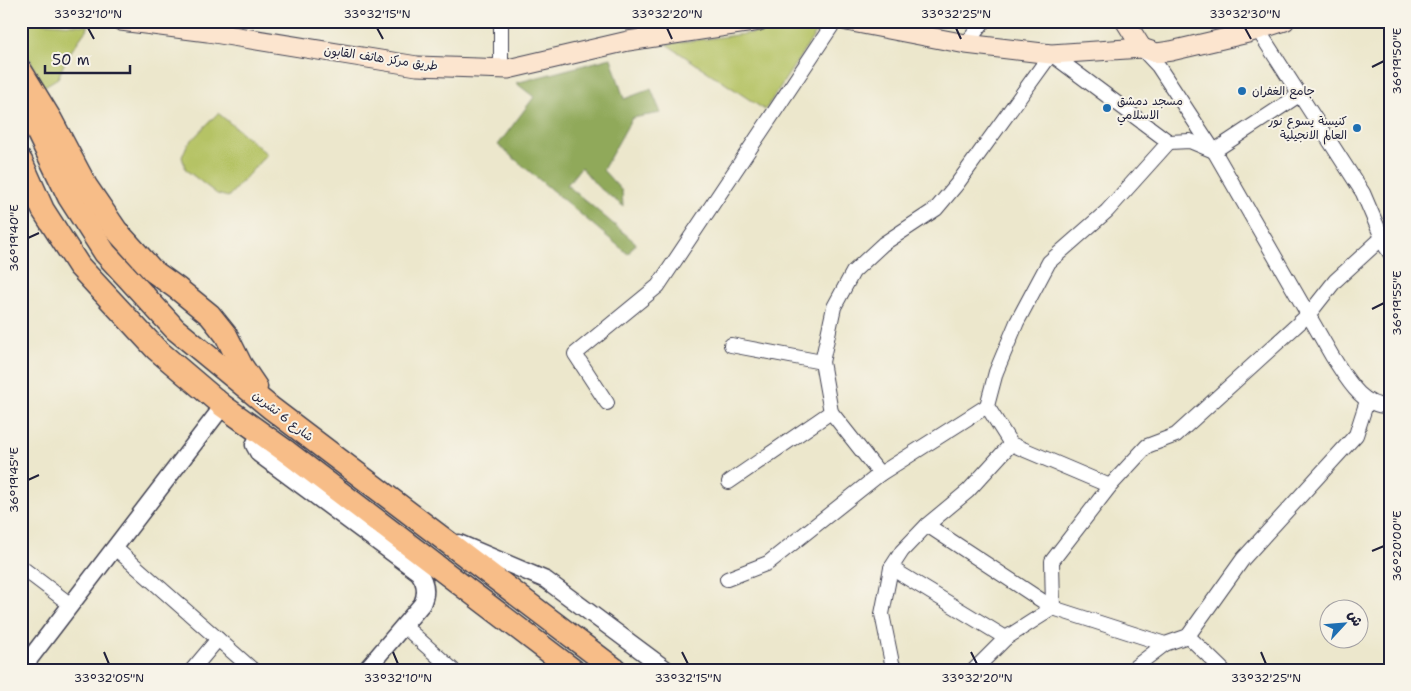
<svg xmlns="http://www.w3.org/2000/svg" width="1411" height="691" font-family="'Shantell Sans','Playpen Sans Arabic',sans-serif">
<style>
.green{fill:#b5c365;stroke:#6c7250}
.forest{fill:#90a95a;stroke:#59664a}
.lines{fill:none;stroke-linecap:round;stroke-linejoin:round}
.minor-casing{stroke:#404051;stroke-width:16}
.tertiary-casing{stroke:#404051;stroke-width:19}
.secondary-casing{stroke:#404051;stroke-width:21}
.trunk-casing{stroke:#404051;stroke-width:25}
.minor{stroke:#fff;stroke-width:14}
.tertiary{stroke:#fff;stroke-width:16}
.secondary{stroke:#fce5cf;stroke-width:19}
.trunk{stroke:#f7bd88;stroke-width:22}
.ticks{fill:none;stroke:#22223b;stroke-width:2}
.poi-dot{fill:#1f6fb2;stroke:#f7f3e8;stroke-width:2}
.labels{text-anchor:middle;stroke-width:4;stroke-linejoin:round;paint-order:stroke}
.street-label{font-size:12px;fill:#22223b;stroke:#f7f3e8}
.poi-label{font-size:12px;fill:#22223b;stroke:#f7f3e8;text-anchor:start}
.neatline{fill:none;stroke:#22223b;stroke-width:2}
.ticks-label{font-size:12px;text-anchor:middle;fill:#22223b}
</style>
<rect width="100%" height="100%" fill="#f7f3e8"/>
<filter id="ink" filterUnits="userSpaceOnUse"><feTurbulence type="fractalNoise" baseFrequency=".02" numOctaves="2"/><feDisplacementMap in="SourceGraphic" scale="10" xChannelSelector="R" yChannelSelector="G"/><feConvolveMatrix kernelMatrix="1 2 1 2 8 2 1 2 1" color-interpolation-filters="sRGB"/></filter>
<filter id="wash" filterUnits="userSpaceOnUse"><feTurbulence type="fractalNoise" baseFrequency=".0096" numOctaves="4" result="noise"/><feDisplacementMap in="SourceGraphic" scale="20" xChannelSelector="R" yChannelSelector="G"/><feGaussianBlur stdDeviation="1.12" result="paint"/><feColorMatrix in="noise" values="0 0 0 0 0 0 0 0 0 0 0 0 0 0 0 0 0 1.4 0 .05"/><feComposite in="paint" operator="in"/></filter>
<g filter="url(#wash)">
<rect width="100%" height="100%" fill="#ece7cc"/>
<g class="green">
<polygon points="21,21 89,26 67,57 58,78 43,87 21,41"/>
<polygon points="784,29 817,31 765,110 666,44"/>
<polygon points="218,113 267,154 228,197 217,194 186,170 182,157 187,145"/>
</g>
<polygon class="forest" points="611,58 624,99 651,89 661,113 632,118 603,170 622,191 623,206 597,186 581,167 567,185 636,243 628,254 498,145 534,97 516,83"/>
</g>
<g filter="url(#ink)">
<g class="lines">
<defs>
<g id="minor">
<polyline points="499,21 501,26 501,69"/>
<polyline points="1258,30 1363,193 1386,247 1390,253"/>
<polyline points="966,44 984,21"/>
<path d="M1142 49 1158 66 1214 151 1332 356C1346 377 1361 408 1390 406"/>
<polyline points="731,345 822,362"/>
<polyline points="607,403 575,354 658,286 835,21"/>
<polyline points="880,474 831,412 822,362 834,307 853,272 883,244 936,209 957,184 1051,54 1169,142 1190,141 1214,151 1299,95"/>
<polyline points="729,482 831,412"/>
<polyline points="1110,486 1011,444 987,406 996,372 1017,322 1049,262 1107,211 1169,142"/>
<polyline points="927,525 1053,608"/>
<polyline points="115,548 253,670"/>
<polyline points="21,567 71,605"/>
<polyline points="891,568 1006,638"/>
<polyline points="727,579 768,563 880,474 987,406"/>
<polyline points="1053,608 1052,561 1110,486 1147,446 1176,435 1309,314 1335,281 1382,238"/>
<polyline points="404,626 453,670"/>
<polyline points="1188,636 1223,670"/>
<polyline points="192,670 218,639"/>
<polyline points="895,670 892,663 882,614 891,568 902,551 927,525 968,491 1011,444"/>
<polyline points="974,670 1006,638 1053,608 1165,644 1188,636 1243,559 1356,435 1367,401"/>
<polyline points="1131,670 1165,644"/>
</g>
<g id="tertiary">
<path d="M260 433 254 445 259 454 418 572C426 582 427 593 422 604L366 670"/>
<polyline points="459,543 546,580 667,670"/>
<polyline points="21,670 223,406"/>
</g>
<g id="secondary">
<polyline points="121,21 208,32 417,66 508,69 628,41 759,21"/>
<polyline points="847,21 966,44 1051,54 1142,48 1157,53 1171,51 1248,33 1285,21"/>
<polyline points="1125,21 1142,48"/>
</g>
<g id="trunk">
<polyline points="21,71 51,120 86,186 116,230 153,271 178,289 210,315 226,335 241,365 256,387"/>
<polyline points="21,98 69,197 105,253 175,329 271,408 616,670"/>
<polyline points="21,161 43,210 79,266 156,349 223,406 287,452 573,670"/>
</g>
</defs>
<use href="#minor" class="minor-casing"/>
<use href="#tertiary" class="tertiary-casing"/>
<use href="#secondary" class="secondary-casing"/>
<use href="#trunk" class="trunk-casing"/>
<use href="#minor" class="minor"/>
<use href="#tertiary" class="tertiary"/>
<use href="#secondary" class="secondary"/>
<use href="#trunk" class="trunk"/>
</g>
</g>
<path class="ticks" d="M88 28 94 39M377 28 383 39M667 28 672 39M956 28 961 39M1245 28 1251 39M1372 67 1384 61M28 238 39 233M1372 309 1384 303M28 480 39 475M1372 551 1384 546M104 652 109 664M393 652 398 664M682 652 688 664M971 652 977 664M1261 652 1266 664"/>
<g class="poi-dot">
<circle cx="1242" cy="91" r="5"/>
<circle cx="1107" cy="108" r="5"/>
<circle cx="1357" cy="128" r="5"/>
</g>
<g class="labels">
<g class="street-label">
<text transform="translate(381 58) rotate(8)" y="4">طريق مركز هاتف القابون</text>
<text transform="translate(283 416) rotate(38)" y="4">شارع 6 تشرين</text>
</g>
<g class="poi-label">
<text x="1252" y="95">جامع الغفران</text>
<text x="1117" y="105">مسجد دمشق<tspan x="1117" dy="14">الاسلامي</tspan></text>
<text x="1347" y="125" text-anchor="end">كنيسة يسوع نور<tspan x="1347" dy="14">العالم الانجيلية</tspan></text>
</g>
</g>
<rect width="1411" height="691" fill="none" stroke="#f7f3e8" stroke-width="55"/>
<g transform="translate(1344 624) rotate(64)"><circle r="24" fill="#f7f3e8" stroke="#a29fa3"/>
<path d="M0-4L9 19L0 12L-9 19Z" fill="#1f6fb2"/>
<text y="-8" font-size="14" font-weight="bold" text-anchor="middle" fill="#22223b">ش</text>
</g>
<path d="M45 65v8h85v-8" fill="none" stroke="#22223b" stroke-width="2.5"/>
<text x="52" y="65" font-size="15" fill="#22223b" stroke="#f7f3e8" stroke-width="4" paint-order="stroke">50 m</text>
<rect x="28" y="28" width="1356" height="636" class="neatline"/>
<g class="ticks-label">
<text x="88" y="18">33°32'10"N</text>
<text x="377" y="18">33°32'15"N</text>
<text x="667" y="18">33°32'20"N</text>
<text x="956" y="18">33°32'25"N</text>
<text x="1245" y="18">33°32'30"N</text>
<text transform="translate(1397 61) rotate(-90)" y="4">36°19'50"E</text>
<text transform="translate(14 238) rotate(-90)" y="4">36°19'40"E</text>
<text transform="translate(1397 303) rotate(-90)" y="4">36°19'55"E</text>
<text transform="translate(14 480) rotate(-90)" y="4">36°19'45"E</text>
<text transform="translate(1397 546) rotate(-90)" y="4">36°20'00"E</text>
<text x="109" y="682">33°32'05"N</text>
<text x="398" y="682">33°32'10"N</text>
<text x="688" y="682">33°32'15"N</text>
<text x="977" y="682">33°32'20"N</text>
<text x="1266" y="682">33°32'25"N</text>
</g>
</svg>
